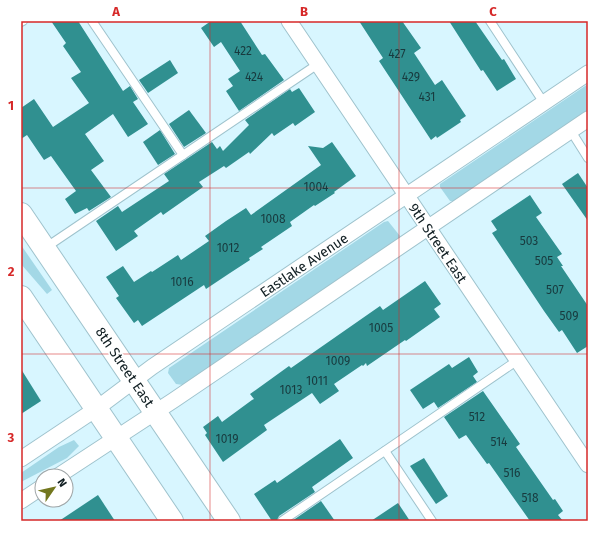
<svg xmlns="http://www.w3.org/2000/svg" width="609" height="542" font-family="'Fira Sans',sans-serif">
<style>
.green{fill:#a3d8e6}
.building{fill:#309090}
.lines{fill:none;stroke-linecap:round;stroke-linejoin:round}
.service-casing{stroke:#9fc3cd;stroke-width:10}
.minor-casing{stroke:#9fc3cd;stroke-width:17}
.secondary-casing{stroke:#9fc3cd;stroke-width:24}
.service{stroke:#fff;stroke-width:8}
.minor{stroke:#fff;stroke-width:15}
.secondary{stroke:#fff;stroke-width:22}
.grid{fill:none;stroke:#d62828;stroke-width:1;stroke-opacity:0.55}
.labels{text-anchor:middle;stroke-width:3.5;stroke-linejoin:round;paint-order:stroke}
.number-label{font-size:12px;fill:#183a3e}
.street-label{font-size:14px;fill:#101e22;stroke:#fff}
.neatline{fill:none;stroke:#d62828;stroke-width:1.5}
.grid-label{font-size:13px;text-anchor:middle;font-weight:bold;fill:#d62828}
</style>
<rect width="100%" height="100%" fill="#d8f6ff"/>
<g class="green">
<polygon points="588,84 588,111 456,201 450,201 440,187 440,184"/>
<polygon points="388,221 400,236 398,240 183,385 176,384 168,373 169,368 384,222"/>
<polygon points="21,245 52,290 47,294 21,264"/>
<polygon points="74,440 79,446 67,458 21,482 21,473 59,447"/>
</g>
<g class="building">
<polygon points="51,21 78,21 123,91 130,86 138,99 133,102 148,124 128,137 113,114 85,134 104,161 91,170 111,197 89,211 87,208 75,214 65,199 76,191 51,156 44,160 27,135 21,139 21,108 34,99 53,127 89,103 71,78 81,72 63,46 66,43"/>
<polygon points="211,21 240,21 262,55 265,54 284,80 239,111 226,91 233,86 228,79 240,71 221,42 214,47 201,28"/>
<polygon points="359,21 402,21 421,48 414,53 435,85 442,80 466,116 460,120 461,122 437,138 436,136 431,140 379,61 383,58"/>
<polygon points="449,21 475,21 502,60 504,59 516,79 497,91 483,70 481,71"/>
<polygon points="170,60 178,73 148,93 139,80"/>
<polygon points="299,88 315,112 295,126 293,123 274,136 272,133 250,154 249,152 226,168 224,166 199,182 203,187 163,215 161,212 134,231 138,236 116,251 96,221 118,206 122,212 169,181 164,174 212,142 217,149 220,146 223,151 249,125 245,120 290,89 292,92"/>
<polygon points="189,110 206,133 184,147 169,124"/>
<polygon points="160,130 175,154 158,165 143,142"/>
<polygon points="332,142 356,176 334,192 335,193 315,206 314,205 290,222 292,226 261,247 263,249 249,258 250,260 230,273 206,289 204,285 142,326 138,320 134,323 116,298 119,296 106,277 123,266 134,282 151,271 152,272 178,255 181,260 209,241 205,236 226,221 246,208 251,215 321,165 308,146 323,148"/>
<polygon points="578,173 588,188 588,221 562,184"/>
<polygon points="530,195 542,213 536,217 562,254 557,257 563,266 561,266 588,306 588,346 577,353 562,330 559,332 544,311 492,233 497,230 491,221"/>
<polygon points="425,281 441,304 434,309 440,317 406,341 405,340 367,366 366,363 363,366 362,365 334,384 339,391 320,404 312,393 264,425 267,430 223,462 205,435 207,433 203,427 218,416 222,422 252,400 254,399 250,394 271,379 289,366 291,368 380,306 383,310"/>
<polygon points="469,357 478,372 473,376 477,382 438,408 434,402 423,409 410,390 449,364 452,368"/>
<polygon points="21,369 41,401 21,414"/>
<polygon points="483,391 520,444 516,447 546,490 553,500 555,499 563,511 558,515 563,521 530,521 489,463 487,464 466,435 459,439 444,417"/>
<polygon points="340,439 353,458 312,487 315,492 279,516 277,521 272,521 254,494 275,480 277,483"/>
<polygon points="424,458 448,496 436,504 410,466"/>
<polygon points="98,495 115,521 59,521"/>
<polygon points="321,501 335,521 292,521"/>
<polygon points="398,503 410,521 371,521"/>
</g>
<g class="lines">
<defs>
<g id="service">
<polyline points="92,21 183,155"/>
<polyline points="490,21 544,103"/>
<polyline points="21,22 23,21"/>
<polyline points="571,131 588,158"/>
<polyline points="45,248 318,64"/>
<polyline points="385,451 432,521"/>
<polyline points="282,521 518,360"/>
</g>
<g id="minor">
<polyline points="289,21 588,465"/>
<polyline points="21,459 96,409 152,367 588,73"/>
<polyline points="58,476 174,400 588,119"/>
<polyline points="21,501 42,487"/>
</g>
<g id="secondary">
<polyline points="21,214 229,521"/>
<polyline points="21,297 172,521"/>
</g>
</defs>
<use href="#service" class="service-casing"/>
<use href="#minor" class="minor-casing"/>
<use href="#secondary" class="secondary-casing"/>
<use href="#service" class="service"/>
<use href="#minor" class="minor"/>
<use href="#secondary" class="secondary"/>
</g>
<path class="grid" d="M210 21V521M399 21V521M21 188H588M21 354H588"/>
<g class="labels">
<g class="number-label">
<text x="243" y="55">422</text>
<text x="397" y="58">427</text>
<text x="254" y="81">424</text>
<text x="411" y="81">429</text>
<text x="427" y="101">431</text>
<text x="316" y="191">1004</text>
<text x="273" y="223">1008</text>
<text x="529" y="245">503</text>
<text x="228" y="252">1012</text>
<text x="544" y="265">505</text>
<text x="182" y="286">1016</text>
<text x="555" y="294">507</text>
<text x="569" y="320">509</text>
<text x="381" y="332">1005</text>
<text x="338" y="365">1009</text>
<text x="317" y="385">1011</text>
<text x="291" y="394">1013</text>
<text x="477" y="421">512</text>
<text x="227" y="443">1019</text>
<text x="499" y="446">514</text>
<text x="512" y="477">516</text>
<text x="530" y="502">518</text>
</g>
<g class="street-label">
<text transform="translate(438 243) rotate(56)" y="5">9th Street East</text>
<text transform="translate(304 265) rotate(-34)" y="5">Eastlake Avenue</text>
<text transform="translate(125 367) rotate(56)" y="5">8th Street East</text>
</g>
</g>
<rect width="609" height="542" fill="none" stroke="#ffffff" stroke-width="44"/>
<g transform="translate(54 488) rotate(56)"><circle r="19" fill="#ffffff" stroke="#9fa5a7"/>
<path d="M0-3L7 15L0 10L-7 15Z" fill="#73771e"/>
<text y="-6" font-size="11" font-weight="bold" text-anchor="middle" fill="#101e22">N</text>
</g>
<rect x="22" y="22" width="565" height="498" class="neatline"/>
<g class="grid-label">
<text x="116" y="16">A</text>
<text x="304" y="16">B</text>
<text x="493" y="16">C</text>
<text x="11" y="110">1</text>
<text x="11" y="276">2</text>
<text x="11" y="442">3</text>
</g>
</svg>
